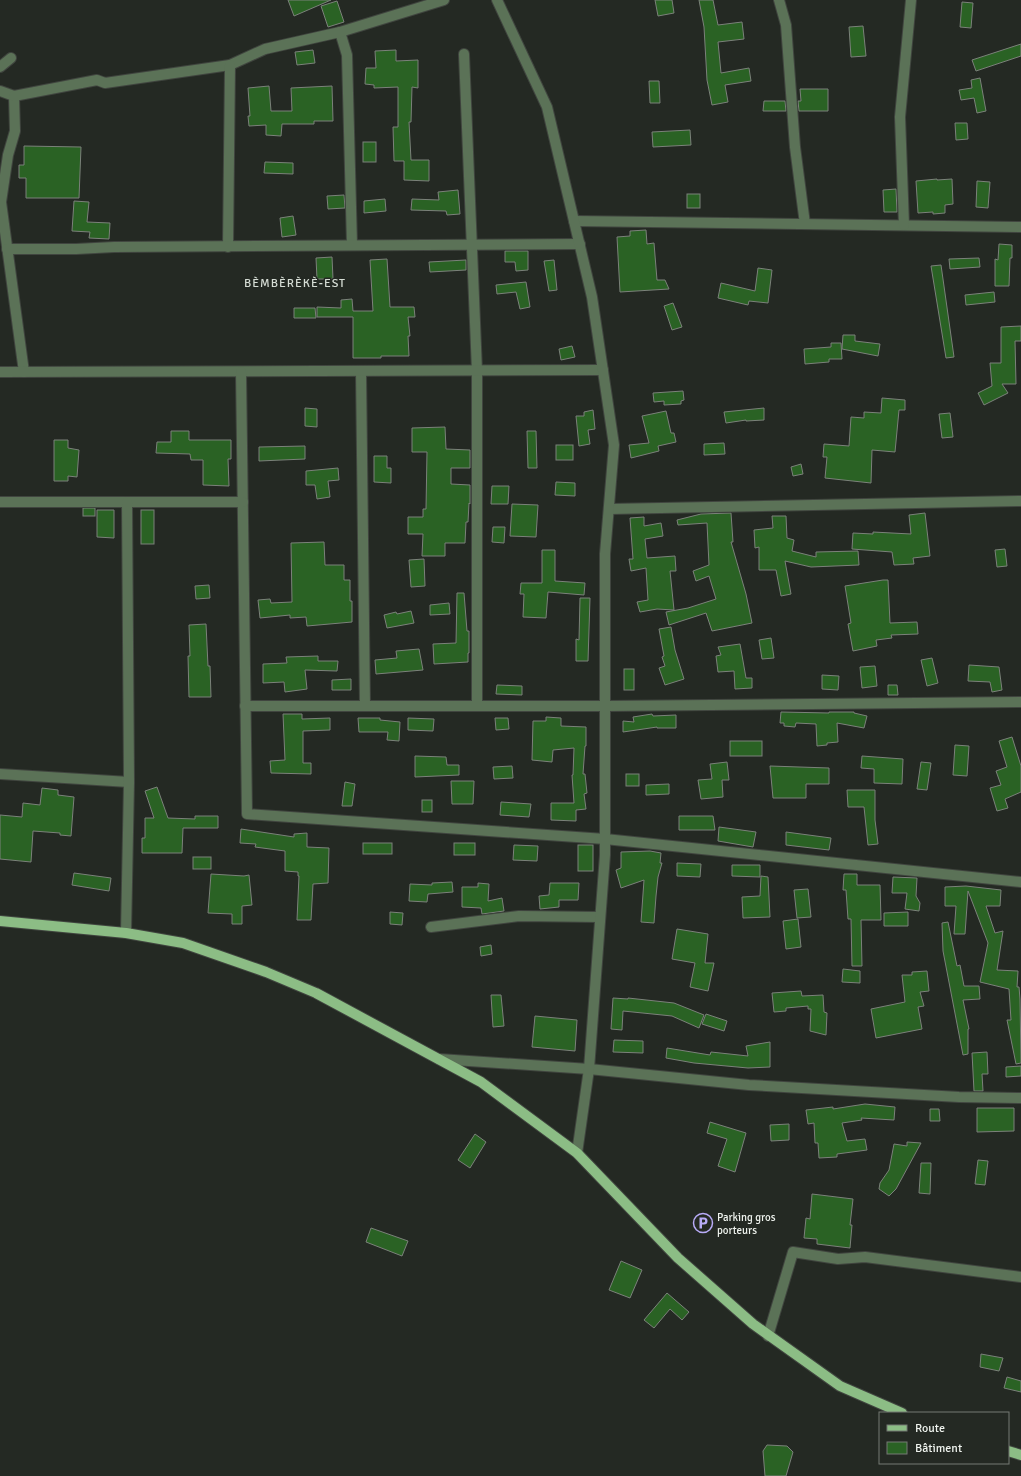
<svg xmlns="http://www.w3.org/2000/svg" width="1021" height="1476" font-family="Signika,sans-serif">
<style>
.building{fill:#2a6224;stroke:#7b817a}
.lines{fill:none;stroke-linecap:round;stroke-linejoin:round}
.minor-casing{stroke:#40453f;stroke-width:12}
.tertiary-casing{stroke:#40453f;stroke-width:12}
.primary-casing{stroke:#40453f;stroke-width:12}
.minor{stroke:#5b7257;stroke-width:10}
.tertiary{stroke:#5b7257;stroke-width:10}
.primary{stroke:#8cbd85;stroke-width:10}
.labels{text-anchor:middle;stroke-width:3;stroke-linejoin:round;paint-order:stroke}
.poi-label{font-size:11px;fill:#eff3ee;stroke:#242923;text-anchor:start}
.neighbourhood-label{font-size:12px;letter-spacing:1px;fill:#d6ddd5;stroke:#242923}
</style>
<rect width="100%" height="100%" fill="#242923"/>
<g class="building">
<polygon points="288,0 331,0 294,16"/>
<polygon points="655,0 672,0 674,13 658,16"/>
<polygon points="699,0 713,0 718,25 742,22 744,39 718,42 721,73 749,68 751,81 725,85 728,102 712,105 707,80 704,27"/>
<polygon points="337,1 344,22 328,27 321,6"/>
<polygon points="962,2 973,3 971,28 960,27"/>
<polygon points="863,26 866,56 851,57 849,27"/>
<polygon points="1021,44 1021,56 976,71 972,60"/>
<polygon points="313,50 315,63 297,65 295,52"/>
<polygon points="396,50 396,61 418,60 418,88 412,87 411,122 409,122 411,160 429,160 429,181 404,180 404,161 394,161 393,127 398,127 398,87 374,88 374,85 365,84 366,68 376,68 375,51"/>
<polygon points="980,78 986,111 977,113 974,98 961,100 959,90 972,88 971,80"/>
<polygon points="649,81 659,81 660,103 650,103"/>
<polygon points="269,86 271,111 292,111 291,88 332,86 333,121 314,121 314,124 282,124 281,136 266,135 266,125 249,126 248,116 250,116 248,88"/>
<polygon points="800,89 828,89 828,111 799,111 798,101 801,101"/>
<polygon points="764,101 785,101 786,111 763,111"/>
<polygon points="955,123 967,123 968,139 956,140"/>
<polygon points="690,130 691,145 653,147 652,132"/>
<rect x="363" y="142" width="13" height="20"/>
<polygon points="24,146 81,147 79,198 26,198 26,178 19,178 19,165 24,165"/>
<polygon points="265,162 293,163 293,174 264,173"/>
<polygon points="937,179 937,180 952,179 953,204 945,205 945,213 933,214 933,212 918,213 916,181"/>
<polygon points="977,181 990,182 988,208 976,207"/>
<polygon points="896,189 897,212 884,212 883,190"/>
<polygon points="458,190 460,214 447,215 446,211 411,210 412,199 439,200 438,192"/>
<rect x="687" y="194" width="13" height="14"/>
<polygon points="344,195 345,208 328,209 327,196"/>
<polygon points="385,199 386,211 364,213 364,201"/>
<polygon points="74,201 89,202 87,222 110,223 109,239 89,238 90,232 72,231"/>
<polygon points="293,216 296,235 282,237 280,218"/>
<polygon points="646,230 647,244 654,243 657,280 665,280 669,289 620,292 617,237 630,236 630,231"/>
<polygon points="999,244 1012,245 1012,258 1010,258 1009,286 995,286 995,259 998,260"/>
<polygon points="505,251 528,251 528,270 516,271 515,262 505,262"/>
<polygon points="332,257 333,279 317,279 316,258"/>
<polygon points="979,258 980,267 950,269 949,259"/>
<polygon points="387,259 390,307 414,307 415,317 408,317 410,336 408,336 409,356 381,356 381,358 353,358 353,317 317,317 317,307 341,308 341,300 352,299 353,311 373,311 370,260"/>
<polygon points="466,260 466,270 430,272 429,262"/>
<polygon points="554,260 557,290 549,291 544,261"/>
<polygon points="941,265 954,357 946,358 931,266"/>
<polygon points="758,268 772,270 768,303 749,301 748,305 718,298 721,283 755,291"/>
<polygon points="526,282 530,307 520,309 516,292 497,294 496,285"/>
<polygon points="994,292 995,302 966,305 965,295"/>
<polygon points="673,303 682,327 672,330 664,306"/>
<polygon points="294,308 315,308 316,318 294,318"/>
<polygon points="1021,326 1021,341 1015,341 1016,384 1002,384 1008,393 984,405 978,393 992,386 990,363 1001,363 1001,327"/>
<polygon points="843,335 855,335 855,341 880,344 878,356 842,349"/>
<polygon points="831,343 841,343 842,359 829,359 829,362 805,364 804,349 831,347"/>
<polygon points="572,346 575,357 561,360 559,349"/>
<polygon points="683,391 684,400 681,401 681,404 664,405 664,401 654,402 653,393"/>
<polygon points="882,398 905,400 905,410 899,410 895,452 872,450 871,483 825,478 827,457 823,457 824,444 849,446 851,417 864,418 864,412 881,413"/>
<polygon points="305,408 317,409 317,427 305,426"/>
<polygon points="764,408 764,420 746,421 746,420 726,423 724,412"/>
<polygon points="593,410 595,429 588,430 590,444 579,446 576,416 584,416 584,412"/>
<polygon points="666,411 671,433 674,433 676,442 658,446 659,451 631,458 629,445 649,443 642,416"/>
<polygon points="950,413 953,437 942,438 939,414"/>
<polygon points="445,427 446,449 470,450 470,468 451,468 451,484 470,485 470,504 469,503 468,522 466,522 465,543 445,543 445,556 422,556 423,534 408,534 408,517 423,517 423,509 426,509 427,452 412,452 412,428"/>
<polygon points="171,431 189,431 189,440 231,440 231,459 228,459 229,486 203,485 203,460 191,460 190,454 156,453 157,442 171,442"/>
<polygon points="527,431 536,431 537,468 528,468"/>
<polygon points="54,440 68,440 68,448 79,450 77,477 68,476 68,481 54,481"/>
<polygon points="724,443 725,454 704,455 704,444"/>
<rect x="556" y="445" width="17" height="15"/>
<polygon points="305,446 305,459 259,461 259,447"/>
<polygon points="374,456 387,456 387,468 391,468 391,483 374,482"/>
<polygon points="801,464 803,474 793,476 791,467"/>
<polygon points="338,468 339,480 328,481 330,497 317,499 315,485 306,485 306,471"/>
<polygon points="556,482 575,483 575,496 555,495"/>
<polygon points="492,486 509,486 508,504 491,504"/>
<polygon points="512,504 538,505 536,537 510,536"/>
<rect x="83" y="508" width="12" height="8"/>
<polygon points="97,510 114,510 114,538 97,537"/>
<rect x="141" y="510" width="13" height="34"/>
<polygon points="731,513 733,542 731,542 746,594 752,623 712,631 706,613 669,625 666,612 688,608 716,599 709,576 696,581 693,571 709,565 707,523 678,525 677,520 701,514"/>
<polygon points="925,513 930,556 913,558 914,564 894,565 892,552 852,549 853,533 873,534 873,532 911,534 909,515"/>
<polygon points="772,516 786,516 787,538 794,540 792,551 816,557 816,552 858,551 859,565 811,567 785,561 791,594 781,596 776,570 759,570 759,547 755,548 754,530 773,528"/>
<polygon points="644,517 644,526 661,523 663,536 645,539 647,558 675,556 676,571 670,571 674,610 657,609 640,612 637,602 648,600 646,568 631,571 629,559 633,559 630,518"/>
<polygon points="493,527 505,527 504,543 492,542"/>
<polygon points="324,542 325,565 344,565 344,580 350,580 350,601 352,601 352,622 307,626 306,617 290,618 290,615 260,618 258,600 270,599 271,603 292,602 291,543"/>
<polygon points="1005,549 1007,566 997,567 995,550"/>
<polygon points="542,550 555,550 555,581 585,583 584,595 548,592 546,618 523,617 524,594 520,594 521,583 542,583"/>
<polygon points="424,559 425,586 411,587 409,560"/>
<polygon points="883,580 888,580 890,623 917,622 918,634 891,635 892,638 876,640 877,646 853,651 848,624 851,623 845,586"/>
<polygon points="209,585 210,598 196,599 195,586"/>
<polygon points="457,593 464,593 467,631 469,631 469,653 468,653 468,662 434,664 433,644 456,643"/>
<polygon points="580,598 590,598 588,661 576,661 576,639 579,640"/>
<polygon points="449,603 450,614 430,615 430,605"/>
<polygon points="411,611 414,623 387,628 384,615 396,612 397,614"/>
<polygon points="206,624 208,666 210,666 211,697 189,697 188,656 190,656 189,625"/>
<polygon points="671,627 675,650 684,679 665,685 659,668 665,666 662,657 664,656 659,629"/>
<polygon points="771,638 774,658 762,659 759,640"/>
<polygon points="740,644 746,678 752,678 752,688 735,689 734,671 718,672 716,656 721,655 718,647"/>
<polygon points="419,649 423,670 376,674 375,660 397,658 396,651"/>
<polygon points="318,656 318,661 338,661 337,671 305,670 307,689 285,692 284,682 263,683 263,664 287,663 286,657"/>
<polygon points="932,658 938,683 927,686 921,660"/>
<polygon points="969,665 999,667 1002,690 992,692 990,682 968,681"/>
<polygon points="875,666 877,686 862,688 860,667"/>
<rect x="624" y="669" width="10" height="21"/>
<polygon points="822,675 839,676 838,690 822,689"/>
<polygon points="351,679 351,690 332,690 332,680"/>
<polygon points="497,685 522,686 522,695 496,694"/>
<polygon points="888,685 897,685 898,695 888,695"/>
<polygon points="781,712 829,713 829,712 854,712 854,713 867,716 864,728 837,723 838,742 827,743 827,745 817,746 816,724 796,723 795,727 784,726 784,723 780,723"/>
<polygon points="283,714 302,714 302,719 330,718 330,730 303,731 303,763 311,763 311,774 271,773 270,761 285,760"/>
<polygon points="652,714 653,716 676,715 676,728 657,728 657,727 623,732 623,721 634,722 633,717"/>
<polygon points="546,717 561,718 561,726 586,727 586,746 585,746 583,774 585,774 587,793 584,794 586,809 576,810 576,821 551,820 551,803 574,803 572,775 573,775 574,748 553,750 552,762 532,760 533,721 546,721"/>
<polygon points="358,718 380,718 380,720 400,722 399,741 387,740 388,732 359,732"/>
<polygon points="408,718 434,719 433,731 408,730"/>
<polygon points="495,718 508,718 509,729 496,730"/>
<polygon points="1012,737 1021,766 1021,792 1005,799 1008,808 997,811 990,788 1001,785 996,771 1007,767 999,741"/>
<rect x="730" y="741" width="32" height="15"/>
<polygon points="955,745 969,746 967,776 953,775"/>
<polygon points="415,756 446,757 447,765 459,765 459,775 415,777"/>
<polygon points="862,756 903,759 902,784 874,783 874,769 861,768"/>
<polygon points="727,762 729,780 722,780 723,797 701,799 698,780 712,779 710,764"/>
<polygon points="921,762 931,763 927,790 917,789"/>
<polygon points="512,766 513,778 494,779 493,767"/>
<polygon points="770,766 829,768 829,784 806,784 806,798 773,798"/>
<rect x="626" y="774" width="13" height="12"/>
<polygon points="451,781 474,781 473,804 452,804"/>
<polygon points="345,782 355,784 352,806 342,806"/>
<polygon points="669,784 669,794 646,795 646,785"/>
<polygon points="157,787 168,818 195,819 195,816 218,816 218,828 183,828 182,853 142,853 142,838 145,838 145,818 154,818 145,791"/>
<polygon points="42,788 58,790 58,795 74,797 71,836 60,835 60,833 33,831 31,862 0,859 0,815 22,817 23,803 40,805"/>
<polygon points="847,790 875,790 875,820 878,844 868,845 864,807 848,807"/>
<rect x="422" y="800" width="10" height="12"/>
<polygon points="501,802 531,804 529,817 500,815"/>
<polygon points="679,816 713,816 715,830 679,830"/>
<polygon points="719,827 756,832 753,847 718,841"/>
<polygon points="241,829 294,837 294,834 307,833 307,847 329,848 328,883 313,884 311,920 297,920 299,876 298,876 298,872 285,871 285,851 255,847 256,844 240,843"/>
<polygon points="786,832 831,838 829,850 786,845"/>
<rect x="363" y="843" width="29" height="11"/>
<rect x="454" y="843" width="21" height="12"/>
<polygon points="514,845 538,846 537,861 513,860"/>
<rect x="578" y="845" width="15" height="26"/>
<polygon points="650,851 661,853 660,863 662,863 658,877 656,896 654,923 641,922 644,880 621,888 616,870 621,868 621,852"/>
<rect x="193" y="857" width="18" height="12"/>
<polygon points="677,863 701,864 700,877 677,876"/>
<polygon points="732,865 760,865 760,877 732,876"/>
<polygon points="74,873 111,878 109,891 72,885"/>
<polygon points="211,874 244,876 249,875 252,905 242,906 242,924 232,924 232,914 208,913"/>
<polygon points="844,874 857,874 857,885 880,885 881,920 861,920 862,966 852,966 851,919 848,919 846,890 843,890"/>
<polygon points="761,876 768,877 770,917 743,918 742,897 760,896"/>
<polygon points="893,877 917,878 916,896 920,903 919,911 905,909 907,893 892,893"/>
<polygon points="452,882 453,892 428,894 427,902 409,901 410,884 432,885 432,883"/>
<polygon points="478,883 489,884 488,901 502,898 504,911 482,914 481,908 462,907 462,887 478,887"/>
<polygon points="550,883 579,883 578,900 559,900 559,907 540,909 539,896 549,895"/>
<polygon points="966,886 1001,890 1000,906 986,906 995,933 1003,931 997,970 1018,971 1017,987 1019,987 1020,999 1021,1063 1016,1064 1007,1020 1011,1020 1009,989 980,982 988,943 968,891 965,934 954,934 956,906 945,906 945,887"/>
<polygon points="808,889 811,917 797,918 794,890"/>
<polygon points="390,912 403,913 402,925 390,924"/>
<polygon points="908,912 908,926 884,926 884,913"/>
<polygon points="798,919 801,947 786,949 783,921"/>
<polygon points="948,922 957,966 960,965 964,986 979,986 980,999 963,1000 969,1029 968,1029 968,1054 963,1055 943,951 942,923"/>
<polygon points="677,929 708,934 705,963 714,963 708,991 690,987 695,963 672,959"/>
<polygon points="491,945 492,954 481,956 480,947"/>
<polygon points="843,969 860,971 860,983 842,982"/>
<polygon points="927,971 929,991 920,992 924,1006 918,1007 922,1029 876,1038 871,1009 905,1002 902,975 912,975 912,972"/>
<polygon points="801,991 802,996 823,995 824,1012 827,1013 826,1035 810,1031 811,1009 808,1009 808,1006 786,1008 786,1011 774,1012 772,993"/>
<polygon points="491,995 501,995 504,1026 493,1027"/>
<polygon points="613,998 628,999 628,998 674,1003 704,1015 699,1028 672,1016 623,1011 622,1030 611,1029"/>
<polygon points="706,1014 727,1021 724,1031 702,1024"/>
<polygon points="535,1016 577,1020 575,1051 532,1047"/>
<polygon points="614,1040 643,1041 643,1053 613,1052"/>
<polygon points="770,1042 770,1067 748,1068 694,1063 666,1058 667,1048 710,1055 711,1052 748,1056 746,1046"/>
<polygon points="987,1052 988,1074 982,1074 983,1091 974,1091 972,1053"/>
<polygon points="1021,1066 1021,1076 1006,1077 1006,1067"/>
<polygon points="865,1104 895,1107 894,1120 861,1118 862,1120 842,1123 847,1141 865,1139 867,1150 837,1154 837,1157 819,1158 818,1143 815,1143 814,1123 808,1124 806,1110 833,1107 833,1109"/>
<polygon points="977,1108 1014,1108 1014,1131 977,1132"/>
<polygon points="930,1109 939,1109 940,1121 930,1121"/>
<polygon points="710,1122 746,1133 735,1172 718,1166 727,1139 707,1133"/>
<polygon points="789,1124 789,1140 771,1141 770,1125"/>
<polygon points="475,1134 486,1142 470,1168 458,1160"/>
<polygon points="907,1142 921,1143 896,1189 889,1196 879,1189 880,1183 889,1170 894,1144 907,1146"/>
<polygon points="978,1160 988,1161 985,1185 975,1184"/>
<polygon points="921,1163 931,1163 930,1194 919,1193"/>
<polygon points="812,1194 853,1199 850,1225 852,1225 850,1248 817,1244 817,1239 804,1238 806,1218 810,1219"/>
<polygon points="371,1228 408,1241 402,1256 366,1242"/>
<polygon points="621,1261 642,1270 630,1298 609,1290"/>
<polygon points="667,1293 689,1312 682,1320 670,1309 654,1328 644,1320"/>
<polygon points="981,1354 1003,1358 999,1371 980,1367"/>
<polygon points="1007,1377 1021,1381 1021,1392 1004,1388"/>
<polygon points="767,1445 787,1446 793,1452 786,1476 765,1476 763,1451"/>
</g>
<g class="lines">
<defs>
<g id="minor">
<polyline points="779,0 786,25 795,147 805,224"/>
<polyline points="340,32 347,55 352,245"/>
<polyline points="464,54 477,371 477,706"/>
<polyline points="0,67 11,58"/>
<polyline points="0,91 14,96 15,131 8,155 1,202 24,372"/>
<polyline points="14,96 97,80 105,83 230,65 265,49 340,32 444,0"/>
<polyline points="574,221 1021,227"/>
<polyline points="904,225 900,117 911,0"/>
<polyline points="228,247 230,65"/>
<polyline points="7,249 76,249 114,247 580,244"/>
<polyline points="361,371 365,706"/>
<polyline points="0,372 603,370"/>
<polyline points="241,372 247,814 605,839 1021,882"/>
<polyline points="0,502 243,502"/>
<polyline points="609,509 1021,501"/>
<polyline points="245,706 605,706 1021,702"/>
<polyline points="0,774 129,782"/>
<polyline points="431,927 519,916 600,917"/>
<polyline points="126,933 129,782 127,502"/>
<polyline points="439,1059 589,1069 749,1085 959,1097 1021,1098"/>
<polyline points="768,1336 793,1252 838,1259 865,1257 1021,1277"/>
</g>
<polyline id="tertiary" points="497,0 547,107 592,297 614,445 605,554 605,855 589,1069 577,1153"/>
<g id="primary">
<polyline points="0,921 126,933 183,943 266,972 316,993 481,1082 577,1153 678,1258 753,1324 840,1386 902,1413"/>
<polyline points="1008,1451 1021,1455"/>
</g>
</defs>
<use href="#minor" class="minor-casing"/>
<use href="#tertiary" class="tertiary-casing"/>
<use href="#primary" class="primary-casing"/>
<use href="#minor" class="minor"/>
<use href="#tertiary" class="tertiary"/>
<use href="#primary" class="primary"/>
</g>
<defs>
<symbol id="parking-ring" viewBox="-11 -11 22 22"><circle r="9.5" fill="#242923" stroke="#b8abf7" stroke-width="1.5"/><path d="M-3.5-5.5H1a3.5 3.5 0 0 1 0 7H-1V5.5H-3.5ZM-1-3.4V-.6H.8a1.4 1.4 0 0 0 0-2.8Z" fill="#b8abf7"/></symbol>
</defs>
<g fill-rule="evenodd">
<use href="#parking-ring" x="692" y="1212" width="22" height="22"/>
</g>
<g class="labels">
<g class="poi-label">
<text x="717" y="1221">Parking gros<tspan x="717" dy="13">porteurs</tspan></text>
</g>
<g class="neighbourhood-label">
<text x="295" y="287">BÈMBÈRÈKÈ-EST</text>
</g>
</g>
<rect x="879" y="1412" width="130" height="52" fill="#242923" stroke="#757a74"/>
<rect x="887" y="1425" width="20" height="6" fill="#8cbd85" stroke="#757a74"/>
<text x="915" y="1432" font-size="12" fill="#eff3ee">Route</text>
<rect x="887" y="1442" width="20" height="12" fill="#2a6224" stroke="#757a74"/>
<text x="915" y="1452" font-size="12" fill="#eff3ee">Bâtiment</text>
</svg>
